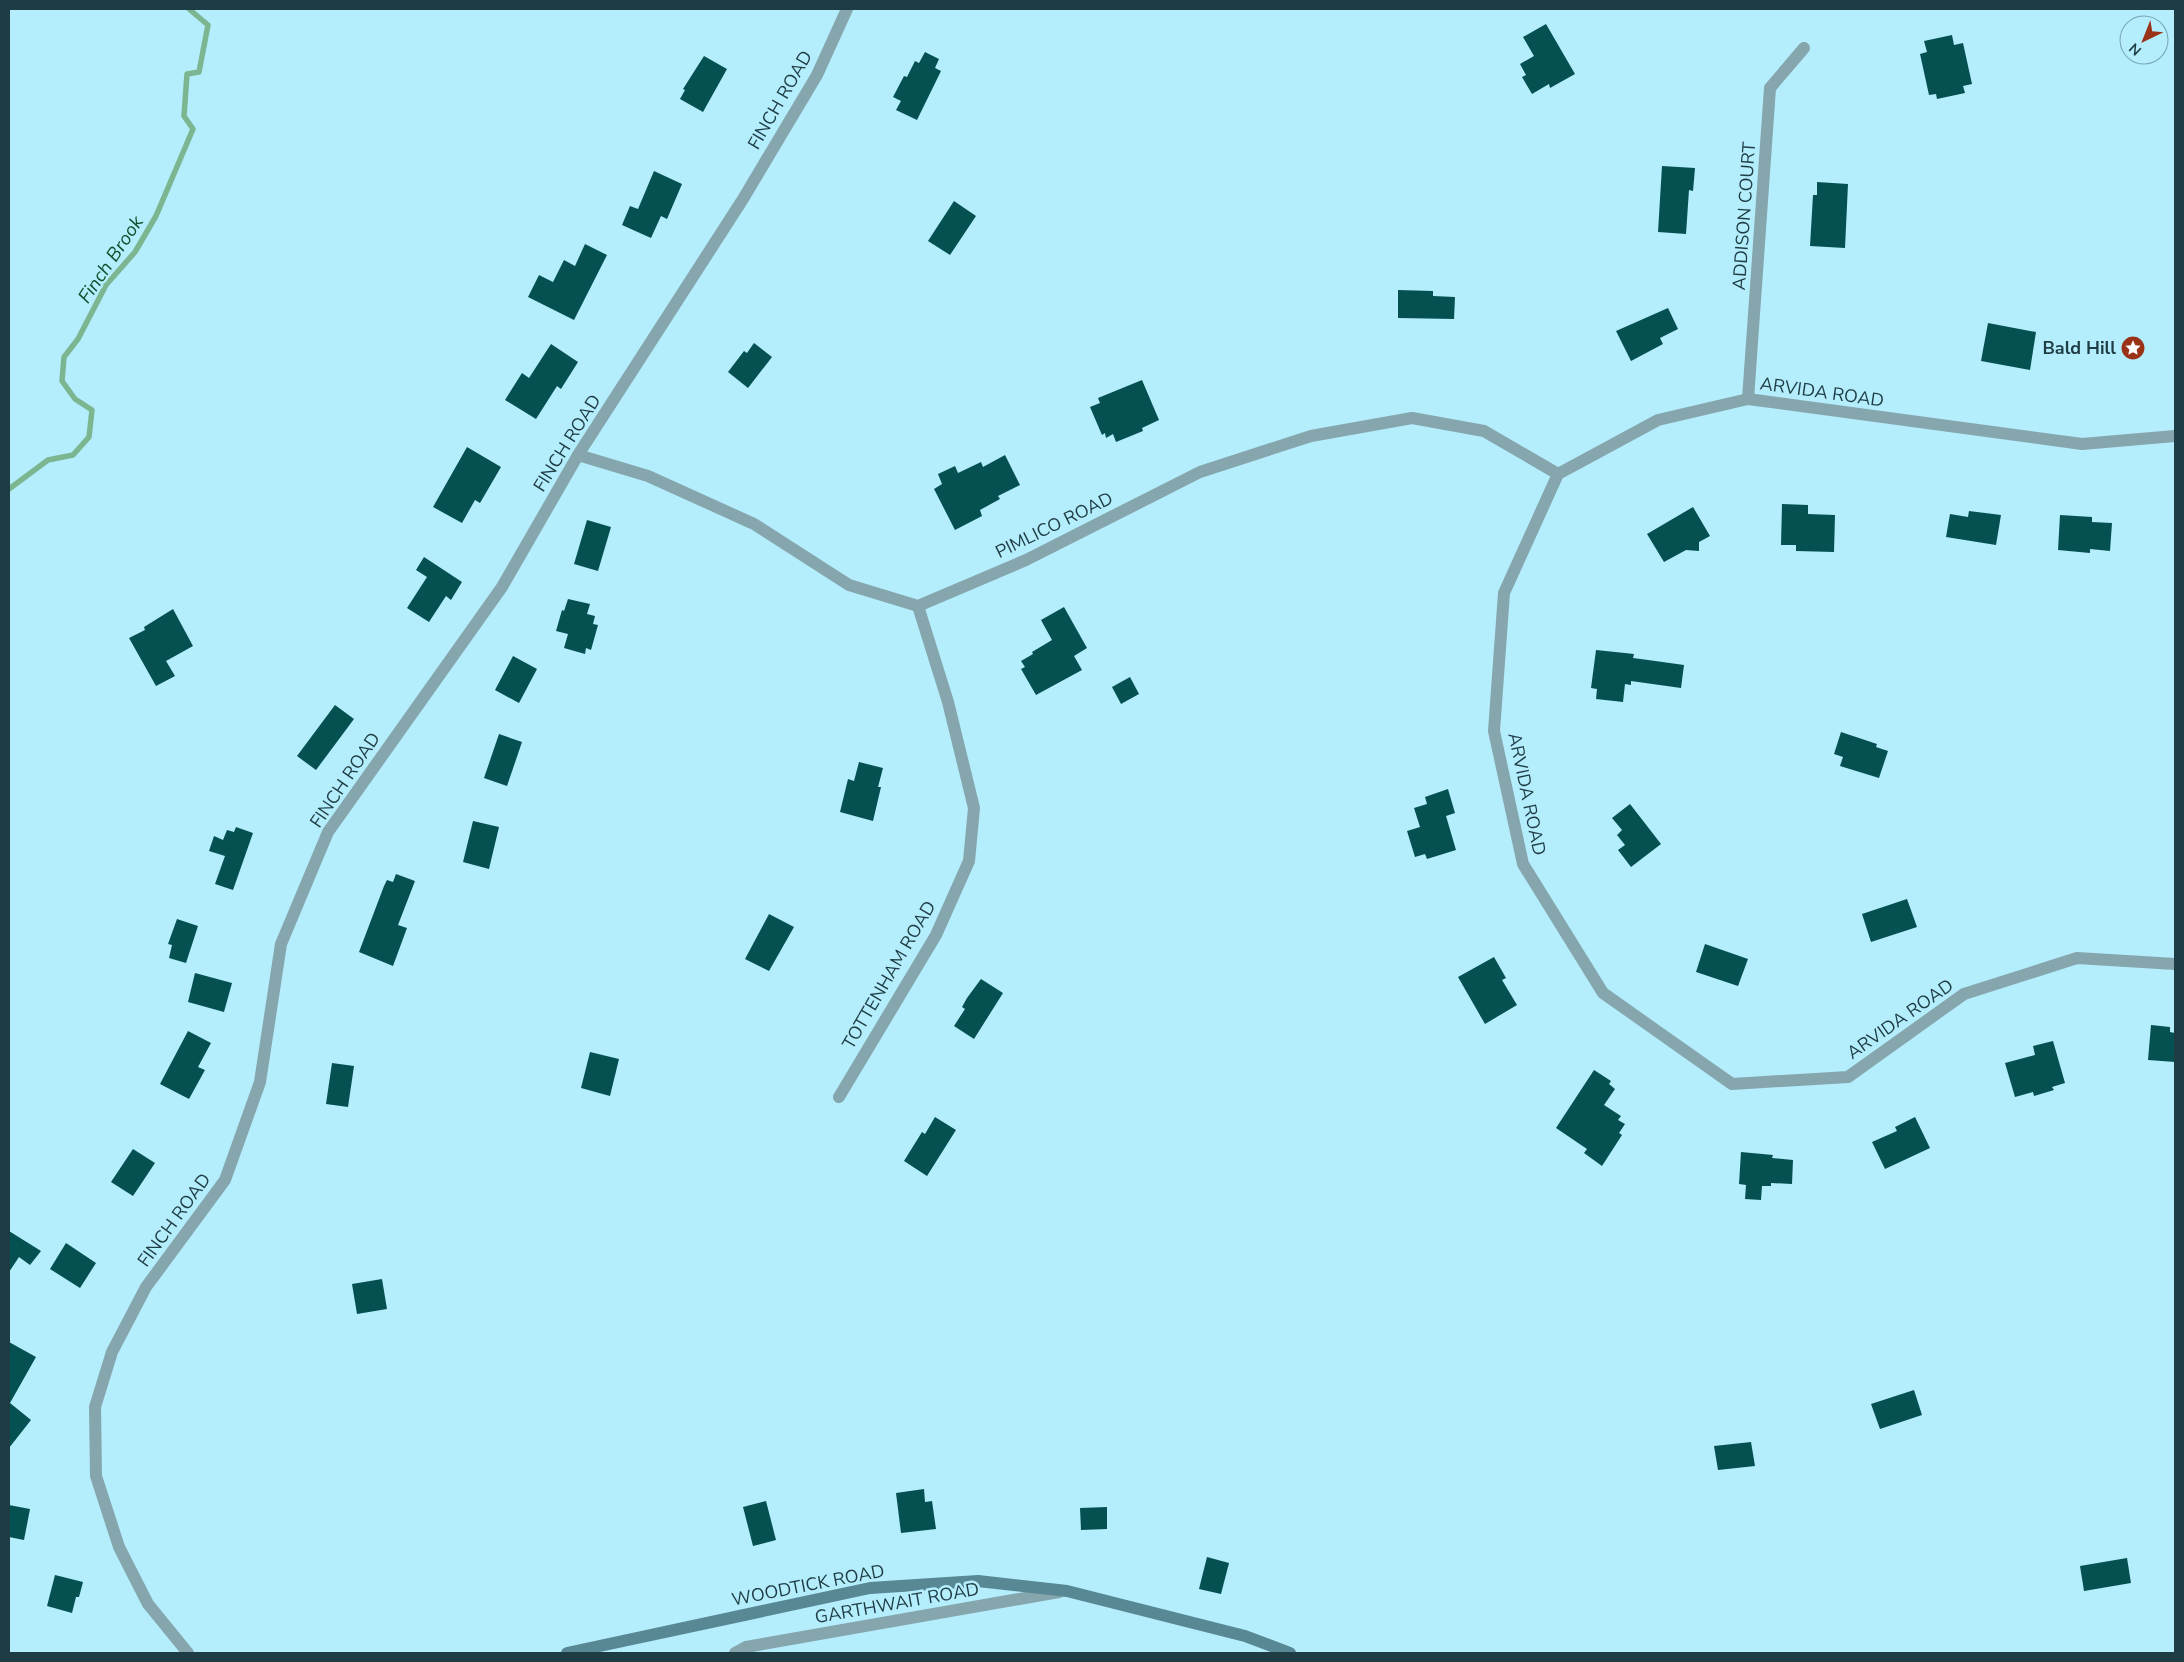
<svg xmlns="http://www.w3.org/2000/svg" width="2184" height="1662" font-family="'Nunito Sans',sans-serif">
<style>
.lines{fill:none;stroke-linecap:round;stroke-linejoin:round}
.stream{stroke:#7cb690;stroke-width:5.5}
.building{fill:#055151}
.minor{stroke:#86a6ae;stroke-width:12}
.secondary{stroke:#578894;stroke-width:12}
.labels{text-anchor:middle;stroke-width:5;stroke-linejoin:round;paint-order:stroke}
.street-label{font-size:18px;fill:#1e3c43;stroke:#b4edfc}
.poi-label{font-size:18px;font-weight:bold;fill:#1e3c43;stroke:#b4edfc;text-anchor:end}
.water-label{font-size:19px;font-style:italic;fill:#0d532f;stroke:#b4edfc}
</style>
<rect width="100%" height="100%" fill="#b4edfc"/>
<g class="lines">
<polyline class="stream" points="9,489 48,460 73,455 89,437 92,410 75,399 62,381 64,357 78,339 106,285 135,252 156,216 193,129 184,116 187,74 199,72 208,25 189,9"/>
</g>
<g class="building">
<polygon points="1546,24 1575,74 1550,88 1549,84 1532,94 1522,77 1526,75 1520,64 1534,56 1523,37"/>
<polygon points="1952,35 1954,45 1963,43 1972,84 1963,86 1965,93 1937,99 1936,94 1929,95 1920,54 1927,52 1924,41"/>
<polygon points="925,52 939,59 935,68 941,71 917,120 896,110 901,101 893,97 904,76 907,77 915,61 919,63"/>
<polygon points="704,56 727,69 703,112 680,99 685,90 683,89"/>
<polygon points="1662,166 1695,168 1693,191 1689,190 1686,234 1658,232"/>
<polygon points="654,171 682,184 667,219 661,216 651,238 622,225 630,206 638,209"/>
<polygon points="1817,182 1848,184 1845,248 1810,246 1813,195 1817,195"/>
<polygon points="954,201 976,216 950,255 928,241"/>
<polygon points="585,244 607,255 574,320 528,297 539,275 553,282 564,260 575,266"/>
<polygon points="1398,290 1433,291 1433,296 1455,297 1454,319 1398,318"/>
<polygon points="1668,308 1678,329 1660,338 1663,344 1631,361 1616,331"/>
<polygon points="1988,323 2036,332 2030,370 1981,361"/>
<polygon points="754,343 772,357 748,388 728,372 744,351 747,353"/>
<polygon points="551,344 578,362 561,389 557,386 536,419 505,400 522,373 529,378"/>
<polygon points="1142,380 1159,420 1142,428 1143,431 1116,442 1113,434 1106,438 1105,433 1102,435 1090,407 1100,403 1098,398"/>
<polygon points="467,447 501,467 480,503 475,500 462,523 433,507"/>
<polygon points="1005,455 1020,485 998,496 1000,499 980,510 982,516 955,530 934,489 942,484 938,474 955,466 958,473 981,462 983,467"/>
<polygon points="1782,504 1808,505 1808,514 1835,515 1834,552 1796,551 1796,545 1781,545"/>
<polygon points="1693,507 1710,536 1699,542 1699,551 1686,550 1664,562 1647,534"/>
<polygon points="1969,511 2001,515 1996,545 1946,537 1950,514 1968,517"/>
<polygon points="2060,515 2092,517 2092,522 2112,523 2110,551 2090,549 2090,553 2058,550"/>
<polygon points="587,520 611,527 598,571 574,564"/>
<polygon points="424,557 462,582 451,600 446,596 429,622 407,608 427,577 416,570"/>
<polygon points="568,599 590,604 587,614 595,616 593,624 598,625 591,650 586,648 585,654 564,648 568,634 556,631 562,610 564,611"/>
<polygon points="1064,607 1087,648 1074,656 1082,670 1036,695 1021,669 1025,667 1021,661 1033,654 1032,652 1052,640 1041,620"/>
<polygon points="173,609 193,646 166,661 175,676 156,686 129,638 145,630 144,627"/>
<polygon points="1596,650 1634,654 1633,658 1648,660 1684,665 1681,688 1631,681 1631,685 1625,684 1623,702 1596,699 1597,689 1591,688"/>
<polygon points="513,656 537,669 519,703 495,690"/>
<polygon points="1130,677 1139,694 1121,704 1112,687"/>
<polygon points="335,705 354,719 316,770 297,756"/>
<polygon points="1841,732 1877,744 1876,747 1888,751 1879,778 1840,766 1843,757 1834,754"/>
<polygon points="499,734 522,742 507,786 484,778"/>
<polygon points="859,762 883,768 878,787 881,787 873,821 840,812 848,779 854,781"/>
<polygon points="1448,789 1455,813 1446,816 1456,850 1427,859 1425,854 1415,857 1407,831 1420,827 1414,808 1427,804 1425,797"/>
<polygon points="1630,804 1661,844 1631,867 1618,850 1625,845 1617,835 1622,830 1612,818"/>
<polygon points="473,821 499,827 489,869 463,862"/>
<polygon points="236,827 253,833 233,890 215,884 225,856 209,851 214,836 223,840 227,830 234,832"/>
<polygon points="396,874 415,881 398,925 407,928 393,966 359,952 384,886 387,880 393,882"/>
<polygon points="1907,899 1917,927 1871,942 1862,914"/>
<polygon points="769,914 794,927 769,971 745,959"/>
<polygon points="177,919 198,926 186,963 169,958 172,945 168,944"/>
<polygon points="1705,944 1748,959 1738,986 1696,972"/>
<polygon points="1494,957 1506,978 1502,980 1517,1005 1485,1024 1458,977"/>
<polygon points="195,973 232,983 224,1012 188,1002"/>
<polygon points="981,979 1003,993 974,1039 954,1026 965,1009 962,1007 967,998"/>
<polygon points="2151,1025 2170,1027 2170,1032 2175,1033 2175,1062 2148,1060"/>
<polygon points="188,1031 211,1043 198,1067 205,1070 189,1099 160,1084"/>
<polygon points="2053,1041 2065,1083 2052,1087 2054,1090 2034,1096 2033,1092 2015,1097 2005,1063 2035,1055 2033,1046"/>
<polygon points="590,1052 619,1059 610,1096 581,1088"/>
<polygon points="332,1063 354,1066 348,1107 326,1104"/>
<polygon points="1594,1070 1611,1081 1609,1084 1615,1089 1604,1105 1621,1116 1618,1120 1625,1124 1619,1133 1622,1135 1602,1166 1584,1153 1587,1149 1556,1128"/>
<polygon points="935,1117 956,1130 927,1176 904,1161 922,1132 925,1134"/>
<polygon points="1915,1117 1930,1148 1885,1169 1872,1142 1897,1131 1895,1127"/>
<polygon points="133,1149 155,1163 133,1196 111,1182"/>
<polygon points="1741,1152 1773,1155 1772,1158 1793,1160 1792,1184 1771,1183 1771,1186 1762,1186 1761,1200 1745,1199 1746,1185 1739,1184"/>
<polygon points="9,1231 41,1251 30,1265 19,1257 9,1272"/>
<polygon points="66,1243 96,1263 80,1288 50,1269"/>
<polygon points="382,1279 387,1309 357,1314 352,1284"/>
<polygon points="9,1342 36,1357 10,1403 31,1420 9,1448"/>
<polygon points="1914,1390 1922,1415 1880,1429 1871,1404"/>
<polygon points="1751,1442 1755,1466 1718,1470 1714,1446"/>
<polygon points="924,1489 925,1502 932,1501 936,1529 901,1533 896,1493"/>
<polygon points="766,1501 776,1540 753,1546 743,1507"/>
<polygon points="9,1505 30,1509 24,1540 9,1537"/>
<polygon points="1107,1507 1107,1529 1081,1530 1080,1508"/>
<polygon points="1207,1557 1229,1563 1221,1594 1199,1589"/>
<polygon points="2127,1558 2131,1583 2084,1591 2080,1566"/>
<polygon points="55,1575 83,1582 79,1597 76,1597 72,1613 47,1606"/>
</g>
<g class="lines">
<g class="minor">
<polyline points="1748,399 1770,88 1804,48"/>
<polyline points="2175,436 2082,444 1748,399 1658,420 1558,474 1504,593 1494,731 1523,864 1603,993 1732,1084 1848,1077 1964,994 2077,958 2175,964"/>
<polyline points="578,455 648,476 754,524 849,585 918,606 1026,560 1200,472 1311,436 1412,418 1484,431 1558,474"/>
<polyline points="839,1097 936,935 969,861 974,808 948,702 918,606"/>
<polyline points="188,1653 148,1604 119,1547 96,1476 95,1407 112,1352 146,1287 225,1180 260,1082 281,944 328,832 502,587 578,455 743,199 817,75 847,9"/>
<polyline points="735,1653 746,1647 1059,1592"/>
</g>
<polyline class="secondary" points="567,1653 870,1588 978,1581 1067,1591 1245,1636 1290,1653"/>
</g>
<defs>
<symbol id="sight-disc" viewBox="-11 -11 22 22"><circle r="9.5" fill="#9a3218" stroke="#b4edfc"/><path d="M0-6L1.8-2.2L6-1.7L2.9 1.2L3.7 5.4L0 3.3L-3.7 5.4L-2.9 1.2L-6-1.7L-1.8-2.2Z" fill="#fff"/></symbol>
</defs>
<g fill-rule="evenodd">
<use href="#sight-disc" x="2119" y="334" width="28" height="28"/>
</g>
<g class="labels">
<g class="street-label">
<text transform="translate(780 100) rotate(-60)" y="6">FINCH ROAD</text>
<text transform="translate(1744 216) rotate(-86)" y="6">ADDISON COURT</text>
<text transform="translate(1822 392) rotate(8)" y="6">ARVIDA ROAD</text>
<text transform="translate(567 443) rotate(-58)" y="6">FINCH ROAD</text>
<text transform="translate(1054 525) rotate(-26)" y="6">PIMLICO ROAD</text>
<text transform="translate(345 780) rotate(-56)" y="6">FINCH ROAD</text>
<text transform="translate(1527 794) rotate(78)" y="6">ARVIDA ROAD</text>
<text transform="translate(889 975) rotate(-60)" y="6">TOTTENHAM ROAD</text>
<text transform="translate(1900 1019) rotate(-35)" y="6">ARVIDA ROAD</text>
<text transform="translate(174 1220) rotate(-54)" y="6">FINCH ROAD</text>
<text transform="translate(808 1585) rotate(-11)" y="6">WOODTICK ROAD</text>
<text transform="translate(897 1603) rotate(-10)" y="6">GARTHWAIT ROAD</text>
</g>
<g class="poi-label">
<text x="2116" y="354">Bald Hill</text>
</g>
<g class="water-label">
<text transform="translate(110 259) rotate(-56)" y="7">Finch Brook</text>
</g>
</g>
<rect width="2184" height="1662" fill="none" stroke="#1e3c43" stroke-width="20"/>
<g transform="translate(2144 40) rotate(223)"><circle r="24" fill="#b4edfc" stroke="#78a6b2"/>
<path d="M0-4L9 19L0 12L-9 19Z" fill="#9a3218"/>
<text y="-8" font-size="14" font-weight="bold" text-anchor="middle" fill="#1e3c43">N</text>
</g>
</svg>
